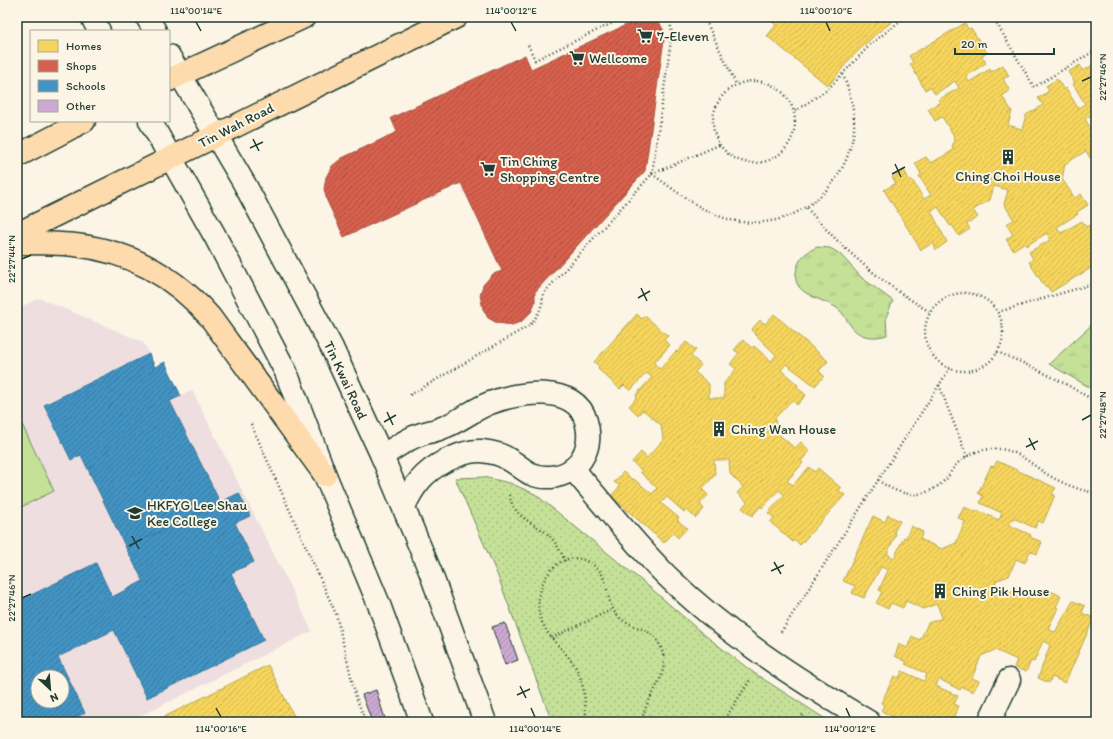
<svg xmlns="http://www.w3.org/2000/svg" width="1113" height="739" font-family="Itim,sans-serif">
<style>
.built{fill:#eededf;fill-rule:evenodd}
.grass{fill:url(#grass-tufts);stroke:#728e66}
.garden{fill:url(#garden-dots);stroke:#728e66}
.pitch{fill:#c5e097;stroke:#728e66}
.homes{fill:url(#homes-hatch);stroke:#b6a750}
.shops{fill:url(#shops-hatch);stroke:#9f5646}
.schools{fill:url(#schools-hatch);stroke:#387998;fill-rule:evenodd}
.building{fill:url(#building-hatch);stroke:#1f3d34}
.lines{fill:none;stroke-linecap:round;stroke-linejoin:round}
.minor-casing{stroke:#1f3d34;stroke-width:25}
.major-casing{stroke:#1f3d34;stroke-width:25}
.path{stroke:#1f3d34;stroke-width:2.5;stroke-dasharray:1 3;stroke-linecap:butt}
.minor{stroke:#fcf5e5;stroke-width:22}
.major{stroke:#fedbac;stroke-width:22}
.ticks{fill:none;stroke:#1f3d34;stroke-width:1.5}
.labels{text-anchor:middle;stroke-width:4;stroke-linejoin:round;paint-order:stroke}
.poi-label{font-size:14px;fill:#1f3d34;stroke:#fcf5e5;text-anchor:start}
.street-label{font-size:14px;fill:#1f3d34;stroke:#fcf5e5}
.neatline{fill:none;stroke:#1f3d34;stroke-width:1.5}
.ticks-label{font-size:10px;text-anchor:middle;fill:#1f3d34}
</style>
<defs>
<pattern id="grass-tufts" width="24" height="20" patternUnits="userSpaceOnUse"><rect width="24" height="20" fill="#c5e097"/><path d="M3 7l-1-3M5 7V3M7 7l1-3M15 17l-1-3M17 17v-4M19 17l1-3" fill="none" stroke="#a9c183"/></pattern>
<pattern id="garden-dots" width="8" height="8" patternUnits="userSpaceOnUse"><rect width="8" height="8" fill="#c5e097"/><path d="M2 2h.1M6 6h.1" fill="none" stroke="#a9c183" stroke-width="1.8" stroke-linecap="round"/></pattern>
<pattern id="homes-hatch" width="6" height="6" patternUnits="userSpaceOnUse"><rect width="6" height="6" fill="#f6d55c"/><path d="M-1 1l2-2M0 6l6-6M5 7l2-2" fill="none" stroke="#d2b851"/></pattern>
<pattern id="shops-hatch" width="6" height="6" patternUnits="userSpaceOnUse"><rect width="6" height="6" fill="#d6604d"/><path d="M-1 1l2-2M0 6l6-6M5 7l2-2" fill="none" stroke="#ad5041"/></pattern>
<pattern id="schools-hatch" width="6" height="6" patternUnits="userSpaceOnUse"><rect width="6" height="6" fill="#4393c3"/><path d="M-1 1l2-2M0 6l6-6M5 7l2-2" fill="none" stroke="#37799f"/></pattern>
<pattern id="building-hatch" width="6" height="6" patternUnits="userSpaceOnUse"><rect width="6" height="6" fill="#cda9d2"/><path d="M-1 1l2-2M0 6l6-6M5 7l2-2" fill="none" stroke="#a68bab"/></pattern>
</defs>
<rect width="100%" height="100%" fill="#fcf5e5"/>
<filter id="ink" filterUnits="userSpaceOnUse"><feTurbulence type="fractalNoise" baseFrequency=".025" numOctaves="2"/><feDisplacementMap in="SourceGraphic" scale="8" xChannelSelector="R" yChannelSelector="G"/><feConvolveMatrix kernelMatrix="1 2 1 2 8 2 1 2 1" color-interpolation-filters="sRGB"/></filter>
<g filter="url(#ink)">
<path class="built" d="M39 298 143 342 155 366 165 362 181 395 192 390 312 631 128 722H17V309ZM38 677H62V701H38Z"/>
<g class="grass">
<path d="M817 247 830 248 840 254 862 278 893 301 886 317 887 335C874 339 859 338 851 326 846 320 844 313 838 309 823 297 788 296 797 268 800 256 807 252 817 247Z"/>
<polygon points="1096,321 1096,391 1049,364"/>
</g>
<polygon class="garden" points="483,477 510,483 535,494 653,590 702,633 754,673 830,722 552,722 497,574 455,478"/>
<polygon class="pitch" points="17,414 54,491 17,509"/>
<g class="homes">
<polygon points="766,17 898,17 875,35 850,59 828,86 767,36 776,25"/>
<polygon points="965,23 968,29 971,28 987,53 982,56 986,63 966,76 969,82 990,69 991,72 1003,65 1009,76 1003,79 1010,91 1002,96 1012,111 1008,125 1022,129 1026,115 1043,105 1038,98 1049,91 1046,86 1057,79 1064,90 1066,88 1078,108 1085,104 1073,84 1075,83 1068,72 1080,65 1083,71 1094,64 1096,66 1096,122 1092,115 1085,119 1096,137 1094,140 1096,154 1090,158 1086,151 1065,164 1062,179 1075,198 1081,194 1088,205 1077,212 1078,214 1057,227 1061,233 1082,221 1086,227 1091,224 1096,233 1096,265 1051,292 1047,286 1045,287 1029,262 1033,259 1029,252 1050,240 1047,233 1026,246 1024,243 1013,250 1006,239 1013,235 1006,224 1014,220 1004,204 1008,190 994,186 990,200 973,210 978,217 967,224 970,229 959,236 952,225 950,226 938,207 931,211 947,242 936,250 933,243 921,250 884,190 896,183 892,177 904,170 910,181 912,180 924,199 931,195 919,176 921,174 915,163 926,157 931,163 952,151 954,136 942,117 935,121 928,109 940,102 938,100 959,88 955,81 935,94 930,87 925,90 910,64 913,62 909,56"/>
<polygon points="637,314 642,319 645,316 668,336 664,340 670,345 654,363 660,369 676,351 677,352 686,342 696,350 691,356 701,365 695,372 709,384 709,398 724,398 724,383 736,369 730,364 739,353 734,350 743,340 752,348 754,346 771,361 776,355 751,330 760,320 765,324 774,314 828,361 819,371 824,376 815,386 786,364 781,370 798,385 797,387 806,395 797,405 792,400 775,418 777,433 795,448 801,442 810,451 801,461 803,463 787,481 793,485 809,467 815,472 818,468 841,488 839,491 845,495 800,545 795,540 793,542 770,522 774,518 768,513 784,495 779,490 762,508 761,506 752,516 742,508 747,502 737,493 743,487 730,474 729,460 714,460 715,475 702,489 708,495 700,504 704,509 696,518 686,510 684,512 667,497 661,503 679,518 677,520 687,528 678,538 673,533 664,543 611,496 620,486 614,482 623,472 633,480 634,479 652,494 657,488 640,472 642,471 632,462 641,452 647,458 663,440 661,425 643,410 638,415 629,406 637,397 636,395 652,377 646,373 630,391 624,385 620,389 598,369 599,366 594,362"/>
<polygon points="997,461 1056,488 1052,494 1055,495 1043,523 1038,521 1035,528 1013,518 1009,525 1031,535 1030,537 1042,542 1037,554 1030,551 1025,563 1016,559 1009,576 995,581 1000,595 1014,590 1031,598 1034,591 1047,596 1049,590 1061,596 1056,607 1058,608 1048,629 1055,632 1073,601 1085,606 1082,613 1094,618 1065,683 1052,677 1049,683 1038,678 1050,645 1043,641 1034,662 1031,661 1026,672 1014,667 1017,660 995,650 981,656 972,678 979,681 973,692 962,687 960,690 939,679 936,686 958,696 954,704 959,706 952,722 904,722 881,711 884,705 881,703 894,676 899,678 902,671 924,681 927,674 905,664 907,662 895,656 899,644 907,648 912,636 920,640 928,623 942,618 937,604 923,609 906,601 903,608 891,603 888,609 876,603 882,592 879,590 888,570 881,567 864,598 852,593 855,586 843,581 873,516 885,522 888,515 900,521 894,532 896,534 887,554 894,558 904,537 906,538 911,526 923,532 920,539 942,549 956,543 965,521 958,518 964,507 976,512 977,510 999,520 1002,513 980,503 983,496 978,493 991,466 994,467"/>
<polygon points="268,665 297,722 154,722"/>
</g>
<polygon class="shops" points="643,17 651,17 658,20 665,33 645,171 535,292 535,302 532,311 521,322 512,325 497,323 488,318 483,309 480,295 483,285 493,274 502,271 461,183 344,237 327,201 324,189 326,177 332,166 342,158 397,132 391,118 525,55 531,69"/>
<g class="schools">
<polygon points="149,354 155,367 165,362 181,396 170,401 220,502 126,548 81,455 71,460 44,405"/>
<path d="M239 493 250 516 235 523 254 562 231 573 264 640 147 698 114 630 58 657 85 713 67 722H17V602L96 563 112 597 143 581 126 548ZM38 677H62V701H38Z"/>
</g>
<g class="building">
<polygon points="505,623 518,660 505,665 492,627"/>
<polygon points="376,690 386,722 372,722 362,695"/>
</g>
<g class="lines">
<defs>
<g id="minor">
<polyline points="92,17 99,31"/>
<polyline points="147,17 155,31"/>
<polyline points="169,56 244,183 332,348 382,456 430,571 485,722"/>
<polyline points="150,121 215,236 286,372 325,475 378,602 422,722"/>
<path d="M382 456C394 449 406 439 419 435 427 432 435 431 442 428 459 422 474 409 490 403 518 392 576 383 586 421 591 438 588 453 576 466 565 477 546 480 531 474 523 470 516 463 508 459 501 454 491 452 482 451 469 450 456 456 445 461 424 472 413 486 404 507"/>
<path d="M573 469C604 505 634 543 667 576 726 634 798 680 869 722"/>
<polyline points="989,722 1009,680"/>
</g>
<g id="major">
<polyline points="169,80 304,17"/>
<polyline points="17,156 84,121"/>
<polyline points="17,234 456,17"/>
<path d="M17 243C36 243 56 243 75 245 130 251 174 276 210 317L325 475"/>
</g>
</defs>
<use href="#minor" class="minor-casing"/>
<use href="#major" class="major-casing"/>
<g class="path">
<polyline points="704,17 736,84"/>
<polyline points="993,17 1034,87 1096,50"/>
<polyline points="528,45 535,60 625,17"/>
<circle cx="754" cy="122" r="41"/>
<polyline points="17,93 20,91"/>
<polyline points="795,111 827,90 871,44 905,17"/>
<path d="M652 174C679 193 708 218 742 222 796 228 844 189 853 136 857 115 850 94 843 74"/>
<polyline points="652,174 719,145"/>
<path d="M807 208C844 251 881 282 930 312"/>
<circle cx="964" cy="332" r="39"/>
<polyline points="998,312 1096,283"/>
<path d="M997 352C1032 366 1064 382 1096 402"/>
<polyline points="939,385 967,457"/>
<path d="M410 395 530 325C538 315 543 307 543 294L652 174 672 33 670 22 665 17"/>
<polyline points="251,424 336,614 356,697 366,722"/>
<path d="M878 480C900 497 925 501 946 479 949 476 951 471 954 467 961 459 973 452 983 450 1013 445 1023 458 1045 473 1061 483 1078 490 1096 493"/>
<path d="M509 495C515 518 529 520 545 532 555 540 560 550 565 561"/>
<polyline points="781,632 950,368"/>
<polyline points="552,638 613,609"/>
<path d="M587 722C584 704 586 689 578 672 568 650 543 637 539 612 534 578 565 540 597 568 611 581 604 603 619 617 635 632 655 624 663 654 669 679 644 698 642 722"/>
<polyline points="723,722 750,680"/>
<polyline points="797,722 803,715"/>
</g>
<use href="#minor" class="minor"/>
<use href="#major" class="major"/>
</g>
</g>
<path class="ticks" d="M196 22 201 31M511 22 516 31M826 22 830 31M1082 81 1091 77M253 139 259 151M250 148 263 142M895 164 901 177M892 174 905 167M22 259 31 255M641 288 647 301M638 298 650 291M387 412 393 425M1082 420 1091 415M384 422 396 415M1029 438 1035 450M1026 447 1038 441M132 536 139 549M129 546 142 539M774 562 781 574M771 571 784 565M22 598 31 594M520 686 526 698M517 695 530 689M216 708 221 717M531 708 535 717M846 708 850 717"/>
<defs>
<symbol id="supermarket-bare" viewBox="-9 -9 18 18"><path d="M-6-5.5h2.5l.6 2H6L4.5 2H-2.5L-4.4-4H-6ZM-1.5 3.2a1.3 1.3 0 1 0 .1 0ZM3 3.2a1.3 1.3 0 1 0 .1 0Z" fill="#1f3d34" stroke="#fcf5e5" stroke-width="2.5" paint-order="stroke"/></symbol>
<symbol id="building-bare" viewBox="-9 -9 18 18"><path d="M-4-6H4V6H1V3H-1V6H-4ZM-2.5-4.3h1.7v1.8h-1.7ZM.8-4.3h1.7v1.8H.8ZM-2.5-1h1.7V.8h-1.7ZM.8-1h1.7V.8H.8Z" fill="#1f3d34" stroke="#fcf5e5" stroke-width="2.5" paint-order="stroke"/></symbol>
<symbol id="school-bare" viewBox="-9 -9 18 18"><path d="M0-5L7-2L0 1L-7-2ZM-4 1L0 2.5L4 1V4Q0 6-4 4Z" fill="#1f3d34" stroke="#fcf5e5" stroke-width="2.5" paint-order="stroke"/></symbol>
</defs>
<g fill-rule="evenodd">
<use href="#supermarket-bare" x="634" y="25" width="22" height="22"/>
<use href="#supermarket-bare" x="566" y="47" width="22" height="22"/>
<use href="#building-bare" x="997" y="146" width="22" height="22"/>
<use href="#supermarket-bare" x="477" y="158" width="22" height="22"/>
<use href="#building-bare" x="708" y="418" width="22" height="22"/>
<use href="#school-bare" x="124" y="502" width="22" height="22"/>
<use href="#building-bare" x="929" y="580" width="22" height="22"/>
</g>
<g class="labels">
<g class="poi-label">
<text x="657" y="41">7-Eleven</text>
<text x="589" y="63">Wellcome</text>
<text x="500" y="166">Tin Ching<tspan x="500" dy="16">Shopping Centre</tspan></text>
<text x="1008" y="181" text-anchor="middle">Ching Choi House</text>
<text x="731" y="434">Ching Wan House</text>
<text x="147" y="510">HKFYG Lee Shau<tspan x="147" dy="16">Kee College</tspan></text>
<text x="952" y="596">Ching Pik House</text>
</g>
<g class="street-label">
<text transform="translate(236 125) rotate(-27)" y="5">Tin Wah Road</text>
<text transform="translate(346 380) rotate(65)" y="5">Tin Kwai Road</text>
</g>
</g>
<rect width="1113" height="739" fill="none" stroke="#fcf5e5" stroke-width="44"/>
<rect x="30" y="30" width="140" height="92" fill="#fcf5e5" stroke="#a4ab9e"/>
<rect x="38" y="40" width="20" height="12" fill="#f6d55c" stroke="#a4ab9e"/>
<text x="66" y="50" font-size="12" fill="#1f3d34">Homes</text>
<rect x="38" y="60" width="20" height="12" fill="#d6604d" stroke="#a4ab9e"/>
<text x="66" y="70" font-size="12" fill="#1f3d34">Shops</text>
<rect x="38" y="80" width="20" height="12" fill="#4393c3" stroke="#a4ab9e"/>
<text x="66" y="90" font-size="12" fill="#1f3d34">Schools</text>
<rect x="38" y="100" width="20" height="12" fill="#cda9d2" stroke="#a4ab9e"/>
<text x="66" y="110" font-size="12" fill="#1f3d34">Other</text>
<g transform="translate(50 689) rotate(154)"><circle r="19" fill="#fcf5e5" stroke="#a4ab9e"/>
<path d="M0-3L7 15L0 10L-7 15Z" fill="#1f3d34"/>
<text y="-6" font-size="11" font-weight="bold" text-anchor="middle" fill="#1f3d34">N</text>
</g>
<path d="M955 48v6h99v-6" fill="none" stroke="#1f3d34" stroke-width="2"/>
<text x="961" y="48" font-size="12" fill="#1f3d34" stroke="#fcf5e5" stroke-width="3" paint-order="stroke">20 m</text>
<rect x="22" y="22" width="1069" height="695" class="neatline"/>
<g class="ticks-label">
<text x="196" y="14">114°00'14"E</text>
<text x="511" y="14">114°00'12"E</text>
<text x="826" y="14">114°00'10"E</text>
<text transform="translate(1102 77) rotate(-90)" y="4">22°27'46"N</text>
<text transform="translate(11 259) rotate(-90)" y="4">22°27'44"N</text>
<text transform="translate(1102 415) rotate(-90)" y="4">22°27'48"N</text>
<text transform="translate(11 598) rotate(-90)" y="4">22°27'46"N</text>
<text x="221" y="732">114°00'16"E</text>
<text x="535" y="732">114°00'14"E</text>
<text x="850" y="732">114°00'12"E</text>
</g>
</svg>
